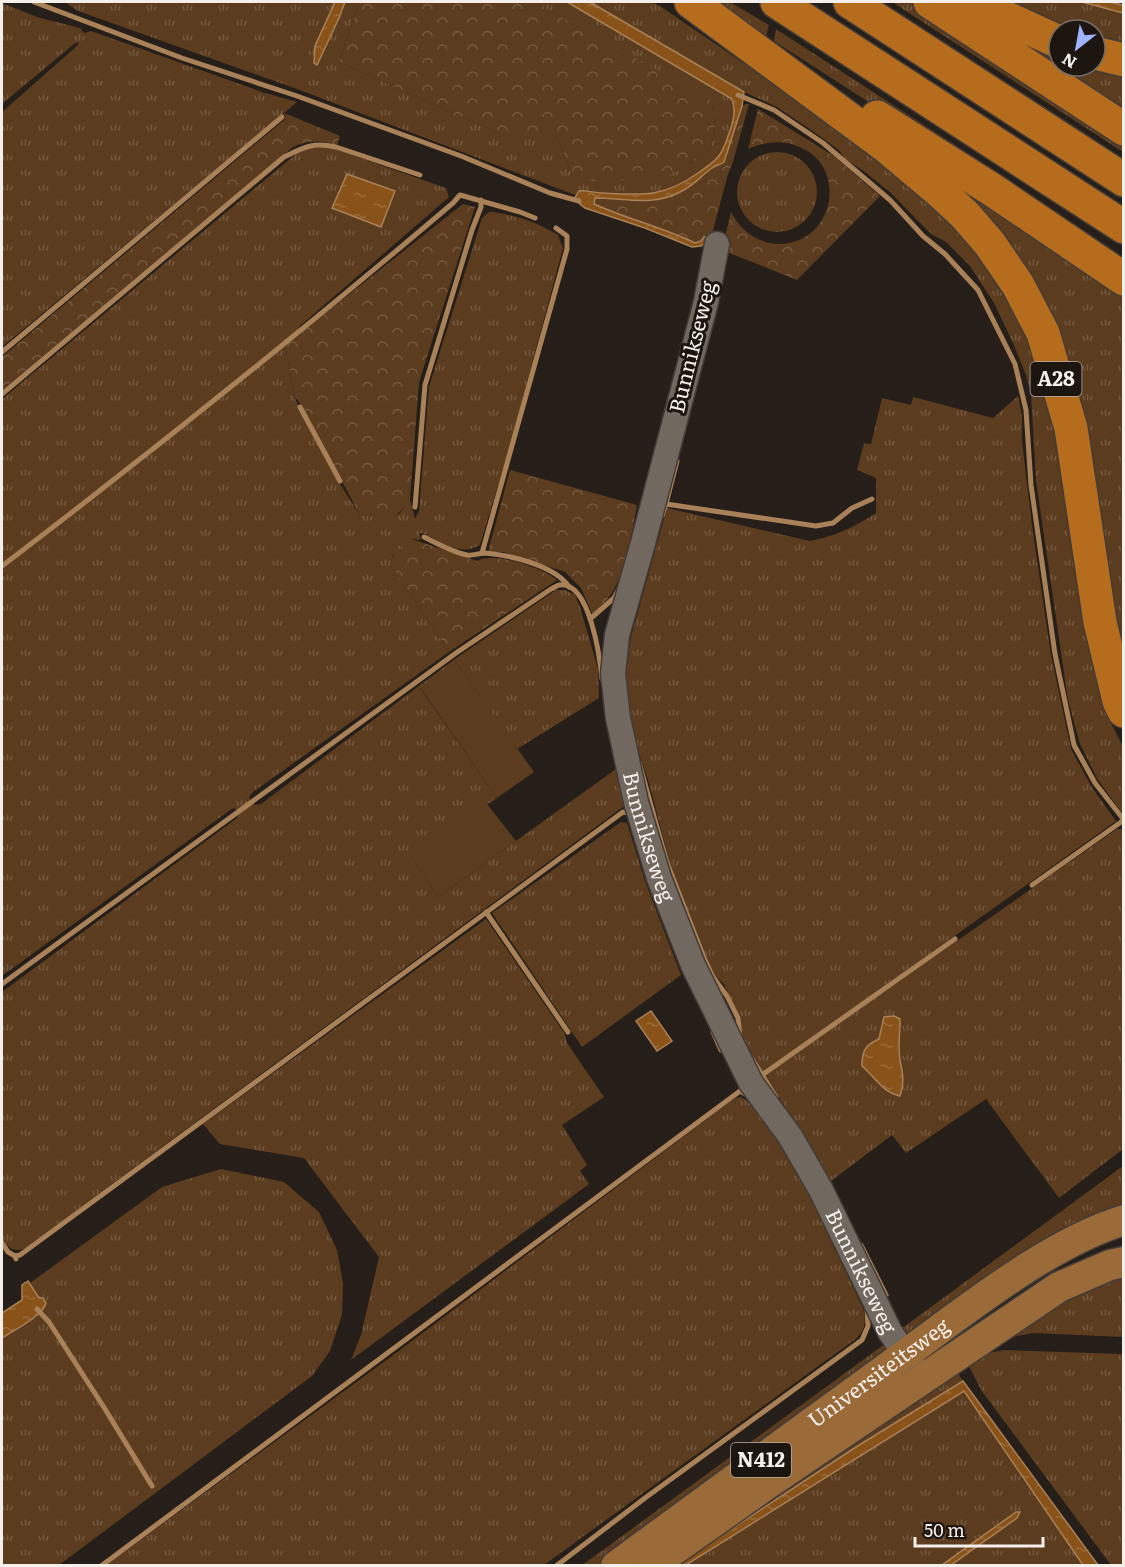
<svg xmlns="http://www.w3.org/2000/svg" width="1125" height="1567" font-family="Literata,serif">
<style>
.grass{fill:url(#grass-tufts)}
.forest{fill:url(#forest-crowns)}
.pitch{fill:#5c3c1e}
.water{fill:url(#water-ripples);stroke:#a98158;stroke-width:1.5}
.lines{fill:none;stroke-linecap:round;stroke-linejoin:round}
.stream{stroke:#a98158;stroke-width:5}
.minor-casing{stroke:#423b37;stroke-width:27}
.major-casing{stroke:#423b37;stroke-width:33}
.highway-casing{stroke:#423b37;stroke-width:36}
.minor{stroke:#716860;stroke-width:24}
.major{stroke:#9a6a38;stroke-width:30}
.highway{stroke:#b56c1d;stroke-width:33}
.labels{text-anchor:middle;stroke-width:6;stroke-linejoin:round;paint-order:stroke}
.shield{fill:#1d150f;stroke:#b4aea9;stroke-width:1.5}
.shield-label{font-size:20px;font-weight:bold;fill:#f5efeb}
.street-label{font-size:21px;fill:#f5efeb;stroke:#1d150f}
</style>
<defs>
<pattern id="grass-tufts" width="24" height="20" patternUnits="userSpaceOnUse" patternTransform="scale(1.5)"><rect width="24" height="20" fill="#5c3c1e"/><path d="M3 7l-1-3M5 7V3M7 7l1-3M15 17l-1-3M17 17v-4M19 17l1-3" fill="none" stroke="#74583f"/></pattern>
<pattern id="forest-crowns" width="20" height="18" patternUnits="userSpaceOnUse" patternTransform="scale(1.5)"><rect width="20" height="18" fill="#5c3c1e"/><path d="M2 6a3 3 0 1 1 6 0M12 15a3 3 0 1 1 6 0" fill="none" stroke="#74583f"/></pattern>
<pattern id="water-ripples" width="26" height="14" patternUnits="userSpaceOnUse" patternTransform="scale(1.5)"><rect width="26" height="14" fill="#895219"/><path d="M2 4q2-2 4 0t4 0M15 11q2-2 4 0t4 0" fill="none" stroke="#9a6b3b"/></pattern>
</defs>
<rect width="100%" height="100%" fill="#261e18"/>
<g class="grass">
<polygon points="65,2 335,2 318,62 339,18 345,2 359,2 339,62 507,137 557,137 570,170 661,179 710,150 715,128 713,102 534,2 567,2 732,99 736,109 723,152 717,159 694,176 671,189 654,195 596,193 584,190 579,191 575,195 297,89 78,11"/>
<polygon points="590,2 652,2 663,8 854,139 943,210 992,268 1029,338 1058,436 1095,673 1108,717 1123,747 1123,814 1098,780 1080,744 1068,700 1036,481 1031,393 1026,375 1013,343 994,303 970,266 946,242 931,234 891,193 865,172 845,159 839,150 814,132 777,107 744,92"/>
<polygon points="711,2 730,2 769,25 766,36"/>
<polygon points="892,2 915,2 1123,139 1123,152"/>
<polygon points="1005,2 1082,2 1123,13 1123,48 1095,40 1095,30 1067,30"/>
<polygon points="2,3 37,17 80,28 84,33 91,31 262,92 297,102 2,347 2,112 77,46 79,42 74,44 2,104"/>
<polygon points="979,14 1059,52 1059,66 1095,66 1123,70 1123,111"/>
<polygon points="776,29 981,162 1123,257 1123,270 971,168 774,41"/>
<path d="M323 147 335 149 446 188 449 197 300 326 294 336 285 345 294 395 299 408 338 481 360 515 399 514 410 499 415 519 419 511 429 387 482 218 489 212C511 213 539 223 558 235L563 248 510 446 480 545C460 557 441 542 423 533L419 534 421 540 412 539 393 556 390 564 449 652 253 792 249 797 254 805 261 804 455 659 556 590H565L575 595 580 607 598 669 599 698 517 749 456 662 420 688 497 798 411 856 438 897 623 764V807L25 1248C15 1253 8 1248 2 1239V992L237 818 239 811 233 808 2 976V399L296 154 310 148Z"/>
<circle cx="777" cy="192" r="40"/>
<polygon points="916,158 1123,296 1123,692 1068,385"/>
<path d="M1018 396 1022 416V441L1032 526 1051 655 1071 749 1091 786 1116 821 762 1073 741 1035 740 1019 724 984 714 975 691 923 670 864 649 783 633 735 626 700 627 664 631 637 667 508 810 541C835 536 855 527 876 513V478L857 470 864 443 871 444 882 398 911 405 913 397 993 418Z"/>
<polygon points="621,822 627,823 646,884 681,975 582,1047 492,913"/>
<polygon points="1117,829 1123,829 1123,1149 1059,1198 986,1099 906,1153 892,1135 831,1181 809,1144 765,1075"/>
<polygon points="486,919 565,1034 567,1043 604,1097 562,1125 587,1165 580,1171 589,1184 351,1360 361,1335 379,1257 304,1158 220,1144 203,1124"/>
<path d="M741 1097C779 1117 841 1264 863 1308 866 1321 866 1328 857 1338L544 1565 105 1566 392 1356 735 1098Z"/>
<polygon points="1123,1166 1123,1211 909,1334 901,1329"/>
<polygon points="221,1169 284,1182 319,1212 337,1250 343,1283 342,1315 330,1351 312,1376 59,1565 2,1566 2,1338 22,1324 37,1317 39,1298 30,1283 162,1187"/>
<polygon points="1123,1272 1123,1337 1033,1333 1012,1337 1027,1315"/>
<polygon points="886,1343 886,1351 608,1565 581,1566"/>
<polygon points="1004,1350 1123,1354 1123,1565 1111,1565 981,1390 967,1362 978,1355"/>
<polygon points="954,1368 963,1381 856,1447 675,1565"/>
<polygon points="964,1391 1083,1565 686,1566"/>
</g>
<g class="forest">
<polygon points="359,2 534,2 713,101 715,128 710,150 662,179 592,181 570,170 557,137 507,137 339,62"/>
<path d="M746 104H749L732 165 728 174 711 238 695 243C662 227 627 219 594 204L595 198C637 201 656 206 694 183 701 179 706 172 712 168 716 165 720 165 724 162L742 106Z"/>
<path d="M758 109 834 156 880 196 797 280 722 250 731 212C746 243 784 255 812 232 836 211 836 170 809 152 788 139 770 140 748 149Z"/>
<path d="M284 113 340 136 337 145C320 140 309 140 293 147L2 390V357L284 120 286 116 283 114Z"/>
<path d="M463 204 475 207 419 382 410 499C394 523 387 518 360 515L302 406 294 395 285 345Z"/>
<path d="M510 470 637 505C630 539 625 594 592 613L581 588 565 572 503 552H488Z"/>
<path d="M412 539 477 561C494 551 543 568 557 580L449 652 390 564C394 552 402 545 412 539Z"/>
</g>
<g class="pitch">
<polygon points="456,662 534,772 497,798 420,687"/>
<polygon points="487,804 516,841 438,897 410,855"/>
</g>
<g class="water">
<polygon points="335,2 345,2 339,18 317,65 314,63 315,46"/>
<path d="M567 2H590L744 92 742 106 724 162C720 165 716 165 712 168 702 175 694 185 682 191 654 207 625 198 595 198L594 204C627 219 662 227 695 243L701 241 704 237 709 239 701 246 692 247 645 228 585 208 574 199 579 191C587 190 594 193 602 193 642 195 663 198 698 173 714 162 721 158 727 139 732 125 737 113 732 99Z"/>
<polygon points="1082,2 1110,2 1123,5 1123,13"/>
<polygon points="347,174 395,191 381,227 332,208"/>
<polygon points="651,1011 672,1041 657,1051 636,1021"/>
<path d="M894 1016 900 1019C900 1029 899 1038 899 1048 899 1069 907 1073 900 1096 882 1092 875 1077 862 1066 862 1051 865 1045 879 1039L884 1017Z"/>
<path d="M28 1281 39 1298H43L46 1303C43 1316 14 1330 2 1338V1313L22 1300V1285Z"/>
<polygon points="963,1381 1098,1565 1083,1565 964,1391 686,1565 675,1566 856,1447"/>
<polygon points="1016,1512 1020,1512 1017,1518 951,1565 942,1565"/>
</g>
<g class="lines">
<g class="stream">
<polyline points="34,2 182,58 297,96 461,156 550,193 579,201"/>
<polyline points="738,95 774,110 823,143 890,200 923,236 945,254 978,290 1015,364 1026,410 1031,485 1055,654 1074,745 1095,783 1124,820"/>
<polyline points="2,352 282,117"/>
<path d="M2 394 284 157C304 147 313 142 336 147L420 175"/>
<polyline points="300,407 340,481"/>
<polyline points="677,461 666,504 816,526 833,523 852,508 872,499"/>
<polyline points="415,507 425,385 472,230 481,207 481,200"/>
<polyline points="662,516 666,504"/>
<path d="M424 537C438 544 452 552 467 555 473 556 479 553 485 553 510 555 556 566 569 587"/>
<polyline points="482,553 567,249 567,236 556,228"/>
<path d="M2 566C156 449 306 328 453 203L460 195 520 212 535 218"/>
<polyline points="590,619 614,598 619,588"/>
<polyline points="639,762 667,863 704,958 713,977 727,996 738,1018 740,1038"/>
<polyline points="1032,885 1124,820"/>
<polyline points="486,912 568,1032"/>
<path d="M2 984 456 653 551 589C554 588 556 586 559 585 590 580 600 659 602 679"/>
<polyline points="713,1032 721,1050"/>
<polyline points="752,1059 776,1097"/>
<polyline points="762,1075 955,939"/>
<polyline points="2,1243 8,1252 15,1256 16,1259"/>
<polyline points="861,1245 886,1295"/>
<polyline points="15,1256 20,1255 54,1230 623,812 630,813"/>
<polyline points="37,1309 49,1322 105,1409 152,1486"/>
<polyline points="101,1566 740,1091 748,1096"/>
<polyline points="556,1566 645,1498 862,1340 868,1326 867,1309"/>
</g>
<defs>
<g id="minor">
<path id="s1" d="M717 244 706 302 643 543 617 635 613 674 618 718 636 802 659 878 693 965 751 1083 790 1136 821 1190 890 1332 923 1379"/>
</g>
<g id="major">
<path id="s2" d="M616 1566C713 1494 810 1424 907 1353 969 1308 1051 1242 1124 1220"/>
<polyline points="651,1566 766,1485 1059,1287 1110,1265 1124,1262"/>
</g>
<g id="highway">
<polyline points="691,2 887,147 937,189 965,215 990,244 1018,285 1043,333 1071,428 1100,622 1119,701 1124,711"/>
<polyline points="777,2 1124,227"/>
<polyline points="850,2 1124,180"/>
<polyline points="930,2 1124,129"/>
<polyline points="972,2 1059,42"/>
<polyline points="1095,53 1124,60"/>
<polyline points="877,117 991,189 1124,279"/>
</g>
</defs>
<use href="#minor" class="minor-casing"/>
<use href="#major" class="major-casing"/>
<use href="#highway" class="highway-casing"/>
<use href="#minor" class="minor"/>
<use href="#major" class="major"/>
<use href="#highway" class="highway"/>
</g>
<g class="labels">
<g class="shield">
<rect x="1030.5" y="362" width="51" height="34" rx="4.5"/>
<rect x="731" y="1443" width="60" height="34" rx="4.5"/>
</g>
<g class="shield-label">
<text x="1056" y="386">A28</text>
<text x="761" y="1467">N412</text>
</g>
<g class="street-label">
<text transform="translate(693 347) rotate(-76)" y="7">Bunnikseweg</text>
<text dy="7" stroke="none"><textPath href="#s1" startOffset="610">Bunnikseweg</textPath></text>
<text dy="7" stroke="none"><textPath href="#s1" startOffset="1096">Bunnikseweg</textPath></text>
<text dy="7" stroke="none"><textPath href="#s2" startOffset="326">Universiteitsweg</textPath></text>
</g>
</g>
<rect width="1125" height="1567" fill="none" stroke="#f5efeb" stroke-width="6"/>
<g transform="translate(1077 48) rotate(211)"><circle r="28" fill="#1d150f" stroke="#736c67" stroke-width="1.5"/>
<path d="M0-4.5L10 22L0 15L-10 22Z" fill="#9fb3fd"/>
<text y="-9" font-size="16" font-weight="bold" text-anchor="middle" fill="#f5efeb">N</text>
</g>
<path d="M915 1537v9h128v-9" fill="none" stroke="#f5efeb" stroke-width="3"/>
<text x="924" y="1537" font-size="18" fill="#f5efeb" stroke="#1d150f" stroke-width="4.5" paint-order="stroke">50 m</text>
</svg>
